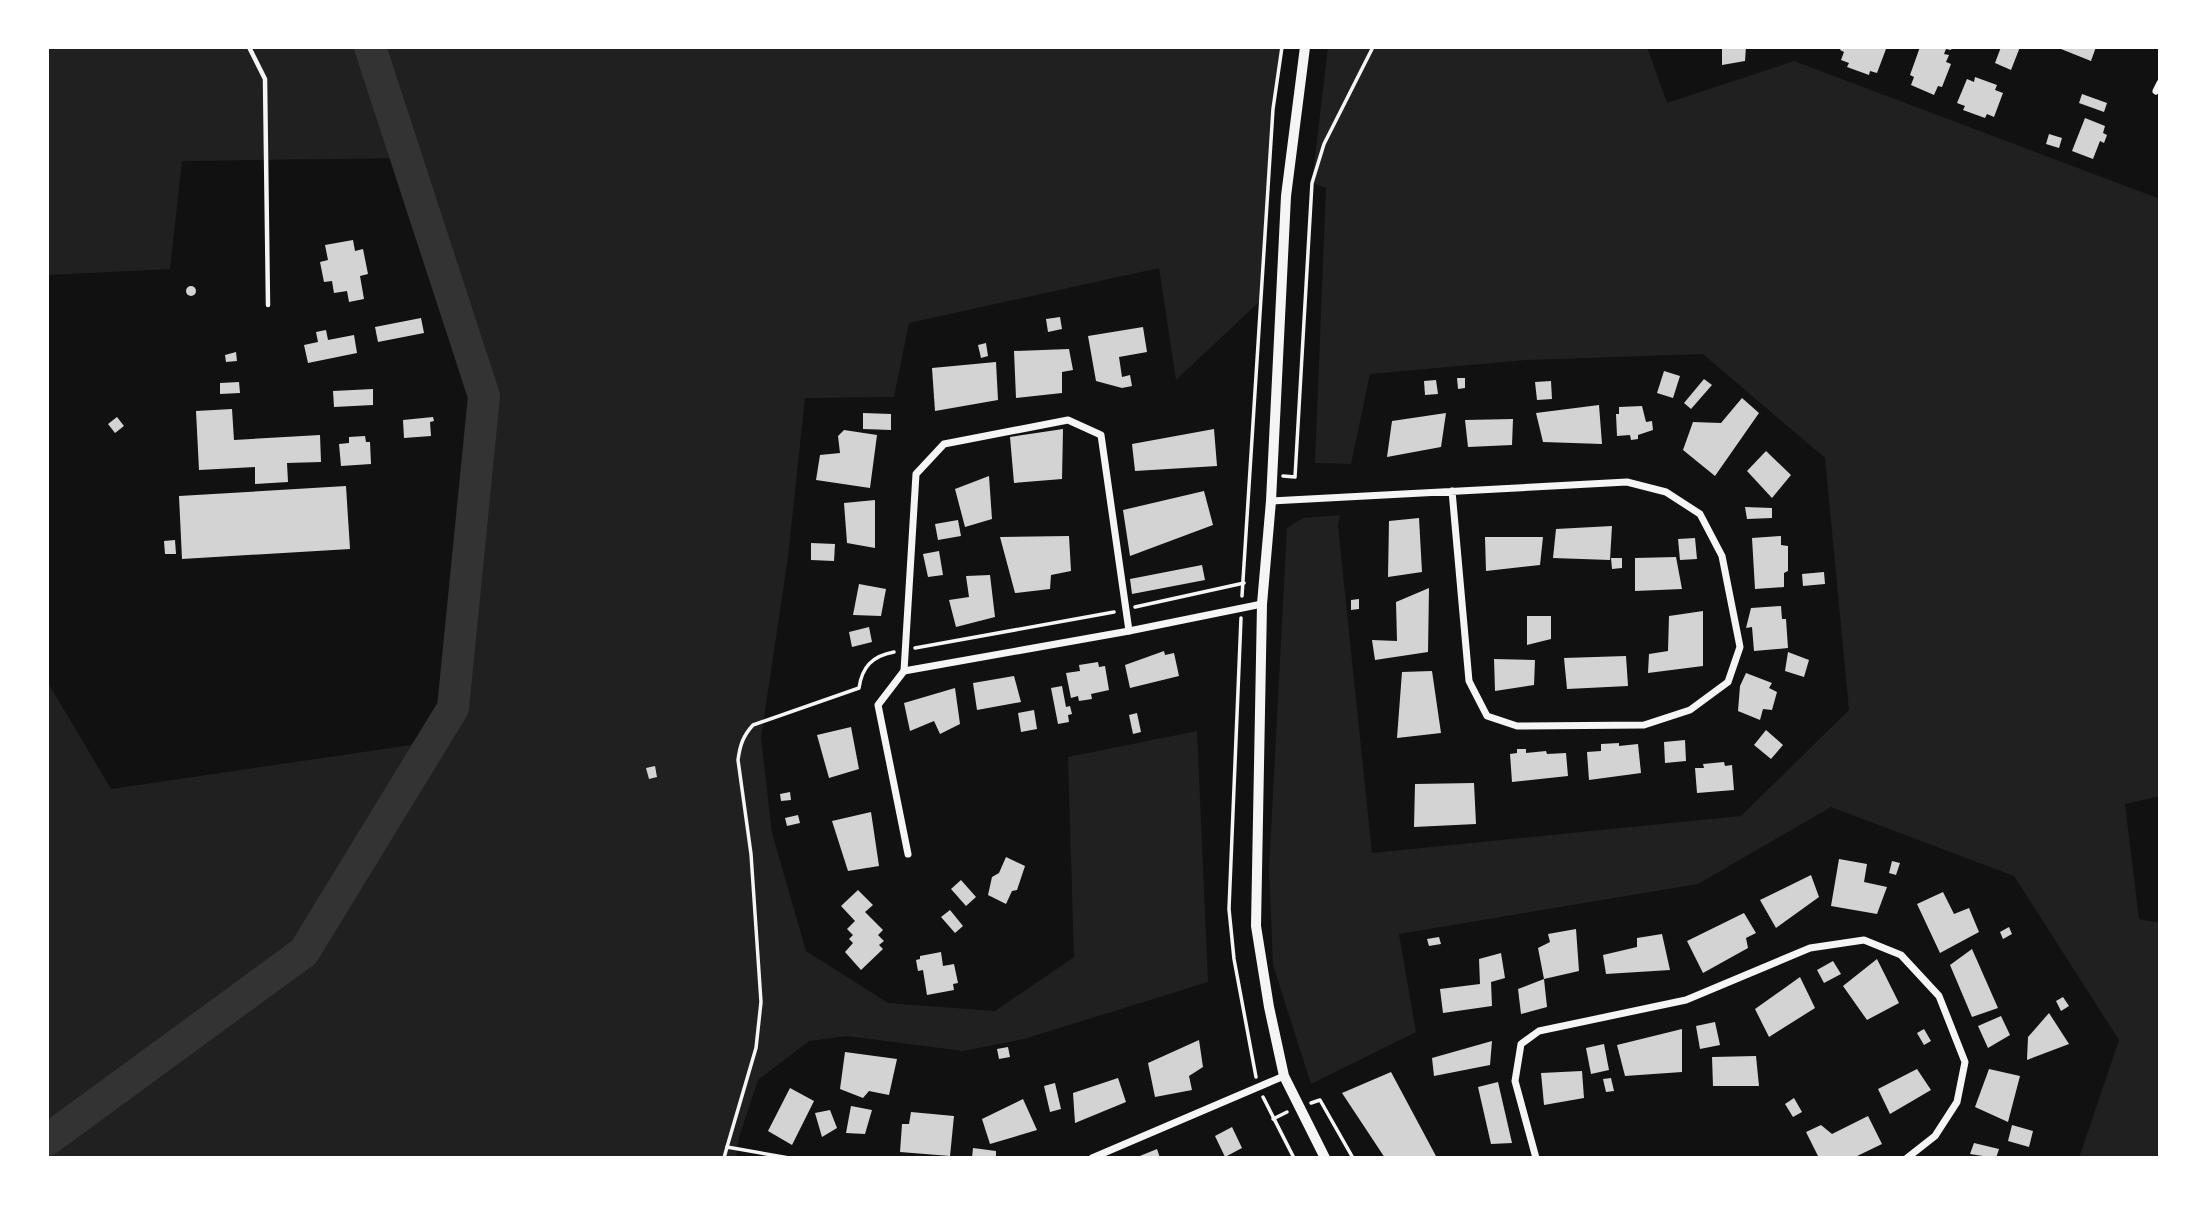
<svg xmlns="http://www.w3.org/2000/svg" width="2207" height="1205" font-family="Roboto,sans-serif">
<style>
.green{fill:#202020}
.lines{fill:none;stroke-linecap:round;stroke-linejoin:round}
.river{stroke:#333;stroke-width:32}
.building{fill:#d3d3d3}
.path{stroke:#f5f5f5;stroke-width:3.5}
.service{stroke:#f5f5f5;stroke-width:4.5}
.minor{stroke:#f5f5f5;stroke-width:7}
.tertiary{stroke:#f5f5f5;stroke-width:10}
</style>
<rect width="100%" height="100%" fill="#111"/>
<g class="green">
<polygon points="47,47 1282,47 1273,109 1260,301 1176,380 1159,268 909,323 894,397 805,398 788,557 761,738 772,833 806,951 888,1003 995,1011 1074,957 1068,757 1197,731 1208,982 1024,1039 963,1051 847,1036 809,1041 758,1080 739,1137 736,1158 47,1158 47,681 111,789 411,745 453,708 484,396 406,158 182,161 170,269 47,275"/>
<polygon points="1328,47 1647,47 1667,103 1794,61 2160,199 2160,796 2125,804 2139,919 2160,923 2160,1158 2079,1158 2119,1040 2014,876 1831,807 1698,884 1399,934 1416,1032 1311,1084 1273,965 1269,869 1287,528 1303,518 1340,515 1338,526 1372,853 1741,816 1849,710 1825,458 1703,354 1527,360 1370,374 1351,464 1315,463 1326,188 1312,183"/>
</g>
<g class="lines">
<polyline class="river" points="47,1140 304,952 453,708 484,396 370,47"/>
</g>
<g class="building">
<polygon points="1722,47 1746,47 1745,61 1722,65"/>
<polygon points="1841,47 1880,47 1886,49 1877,73 1870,71 1869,75 1847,67 1849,63 1841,60 1844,52 1840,50"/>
<polygon points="1920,47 1952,47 1951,50 1946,49 1944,54 1949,55 1946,62 1951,64 1942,87 1938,86 1934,95 1911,85 1914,77 1910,75"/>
<polygon points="2001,47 2020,47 2011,70 1995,63"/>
<polygon points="2056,47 2096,47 2091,61"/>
<polygon points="1975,77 1997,85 1995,90 2003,93 1994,117 1987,114 1985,118 1963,110 1965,106 1957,103 1967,79 1974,82"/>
<polygon points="2082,94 2107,103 2104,112 2079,103"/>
<polygon points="2085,118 2105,126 2103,133 2107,135 2104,143 2100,141 2093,159 2072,151"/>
<polygon points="2049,134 2062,138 2059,148 2046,144"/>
<polygon points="353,240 355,251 363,249 368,274 360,276 364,299 349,302 347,291 334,293 332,281 324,282 320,262 328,260 325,245"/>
<circle cx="191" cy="291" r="5"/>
<polygon points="1060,317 1062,329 1048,332 1046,319"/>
<polygon points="421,318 424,333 378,342 375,327"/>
<polygon points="1143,327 1147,352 1119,357 1122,377 1130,375 1132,386 1122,388 1096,381 1088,336"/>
<polygon points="326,330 328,340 354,335 357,353 308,363 304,345 318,342 316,332"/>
<polygon points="986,343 988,356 981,358 978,345"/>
<polygon points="1069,349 1073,370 1062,372 1062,393 1016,398 1014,351"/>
<polygon points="236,352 237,361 226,362 225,355"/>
<polygon points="996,362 998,400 935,411 932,368"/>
<polygon points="1664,371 1680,376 1673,398 1657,393"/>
<polygon points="1457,378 1465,378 1465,388 1458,389"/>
<polygon points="1704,379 1712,385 1691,409 1684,403"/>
<polygon points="1436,380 1438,394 1425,395 1424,381"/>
<polygon points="1551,381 1552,399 1537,400 1535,382"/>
<polygon points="239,382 240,393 220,394 220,383"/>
<polygon points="373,389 373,405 334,407 333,391"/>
<polygon points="1742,398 1759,413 1715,476 1683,450 1693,422 1721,423"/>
<polygon points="1599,405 1602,444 1543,442 1536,413"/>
<polygon points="1642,406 1646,422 1652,421 1653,430 1638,435 1638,439 1631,440 1630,435 1617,436 1616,414 1619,414 1619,407"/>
<polygon points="232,409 234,440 320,435 321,462 287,463 288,482 255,484 255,467 199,470 196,411"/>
<polygon points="863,413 891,414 891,430 863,429"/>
<polygon points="1446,413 1441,447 1387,457 1392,421"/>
<polygon points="117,417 124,426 115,433 108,424"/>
<polygon points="433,417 434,421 430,422 431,436 404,438 403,420"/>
<polygon points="1513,419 1512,445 1468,447 1465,420"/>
<polygon points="1063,429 1062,479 1014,483 1010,437"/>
<polygon points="1214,429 1217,466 1135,471 1132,444"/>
<polygon points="844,430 877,435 870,488 816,480 820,455 840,453 838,436"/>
<polygon points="365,436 366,442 370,442 371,464 341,466 339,444 349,443 349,437"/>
<polygon points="1766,451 1791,475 1772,498 1747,471"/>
<polygon points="989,476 992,519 965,527 955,489"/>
<polygon points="346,486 350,549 182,559 179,496"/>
<polygon points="1204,491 1213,525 1130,556 1123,510"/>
<polygon points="875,500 875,548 847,543 844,503"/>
<polygon points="1745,507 1772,508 1772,518 1747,519"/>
<polygon points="1419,518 1422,572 1388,577 1389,521"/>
<polygon points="958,520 961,536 938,540 935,524"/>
<polygon points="1612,526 1610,560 1553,558 1556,529"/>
<polygon points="1069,536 1071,571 1051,575 1050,589 1015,593 1000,537"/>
<polygon points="1781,536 1781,545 1788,546 1788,571 1784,573 1784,587 1755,589 1752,538"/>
<polygon points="1485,537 1543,537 1540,565 1486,571"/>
<polygon points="1695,538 1697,559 1680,560 1678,539"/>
<polygon points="175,540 176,554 165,554 164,541"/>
<polygon points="811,543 835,544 834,561 811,560"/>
<polygon points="939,551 943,575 928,577 923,554"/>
<polygon points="1676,557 1682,589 1635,591 1635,558"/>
<polygon points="1611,558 1622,558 1622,568 1612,569"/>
<polygon points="1202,565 1205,580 1132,594 1130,579"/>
<polygon points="1824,572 1825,584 1803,586 1802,574"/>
<polygon points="990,575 995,617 956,627 949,600 969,597 966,576"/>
<polygon points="859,584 886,589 881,616 853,615"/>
<polygon points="1429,588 1428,652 1375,660 1372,640 1397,641 1396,602"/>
<polygon points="1359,599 1359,609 1351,610 1351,600"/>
<polygon points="1781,606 1782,619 1786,619 1788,648 1754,651 1752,627 1746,628 1751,608"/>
<polygon points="1703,611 1703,666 1648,673 1649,654 1668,651 1669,616"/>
<polygon points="1527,616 1551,616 1551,639 1527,645"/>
<polygon points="869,627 872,642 852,647 849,632"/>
<polygon points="1164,651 1165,655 1174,653 1179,676 1130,688 1125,665"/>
<polygon points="1788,652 1809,660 1804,677 1785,671"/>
<polygon points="1626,656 1628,686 1567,689 1564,658"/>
<polygon points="1494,659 1535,660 1534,685 1495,691"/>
<polygon points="1098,662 1099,667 1105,666 1109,690 1091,694 1092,699 1079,701 1078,696 1071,698 1066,673 1080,671 1079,665"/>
<polygon points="1432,671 1441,733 1397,738 1402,672"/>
<polygon points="1746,673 1772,683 1769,688 1777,692 1772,710 1763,709 1760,720 1738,711 1740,686"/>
<polygon points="1014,676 1021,702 977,710 973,683"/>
<polygon points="1062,686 1066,707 1070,706 1072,714 1068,715 1069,722 1058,724 1051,688"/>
<polygon points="955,688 960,724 940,734 934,721 910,731 904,703"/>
<polygon points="1034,710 1037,729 1021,732 1018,713"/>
<polygon points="1137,713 1141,732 1133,734 1129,715"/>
<polygon points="851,727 859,769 829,778 817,735"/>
<polygon points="1766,730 1783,745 1771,759 1754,745"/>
<polygon points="1685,740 1686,761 1665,763 1664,742"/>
<polygon points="1619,743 1619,746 1638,744 1641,773 1589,780 1587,752 1601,751 1601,744"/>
<polygon points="1517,749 1526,749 1526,753 1546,751 1547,754 1566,753 1568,776 1512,782 1510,754 1517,753"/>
<polygon points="1724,762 1725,766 1732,765 1734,790 1697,793 1695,768 1704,768 1703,764"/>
<polygon points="655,766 657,777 649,779 646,768"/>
<polygon points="1474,783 1476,824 1414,827 1415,784"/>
<polygon points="790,792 791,800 781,801 780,794"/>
<polygon points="871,812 879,866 848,871 832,821"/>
<polygon points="798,815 800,823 787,826 785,818"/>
<polygon points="1006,857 1025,866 1017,890 1012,891 1006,904 988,895 992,877 999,873"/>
<polygon points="1839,859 1867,864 1864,882 1887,887 1877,914 1831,906"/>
<polygon points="1892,861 1900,863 1896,875 1889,873"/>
<polygon points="1811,875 1819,897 1776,928 1760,900"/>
<polygon points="961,880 976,897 966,906 951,889"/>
<polygon points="858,890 873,905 865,912 883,930 878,935 884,941 879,945 883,949 861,970 845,952 853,943 849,939 853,935 847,929 855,921 841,906"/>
<polygon points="1943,892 1954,914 1969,908 1979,932 1940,953 1917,904"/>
<polygon points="950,910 963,926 955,933 941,917"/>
<polygon points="1744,913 1756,933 1746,938 1748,948 1703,973 1687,941"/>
<polygon points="2009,927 2012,934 2003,939 2000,932"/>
<polygon points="1576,929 1579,971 1544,979 1538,948 1550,942 1548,934"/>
<polygon points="1662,934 1670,970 1606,974 1603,955 1637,947 1637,938"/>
<polygon points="1439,937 1441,944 1429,946 1427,939"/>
<polygon points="1972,949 1998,1008 1972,1017 1950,965"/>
<polygon points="941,952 943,966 954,964 958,983 953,984 954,990 927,995 923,970 918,971 916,960 920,959 920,956"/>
<polygon points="1501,953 1505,978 1491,982 1492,1006 1443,1013 1440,989 1480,984 1479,959"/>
<polygon points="1877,959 1899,1003 1867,1020 1843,986"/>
<polygon points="1833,961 1841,974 1824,983 1817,970"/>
<polygon points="1800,977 1815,1008 1769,1037 1755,1009"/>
<polygon points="1544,979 1547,1007 1521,1014 1518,989"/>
<polygon points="2063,997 2069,1006 2061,1011 2056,1001"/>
<polygon points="2049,1013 2069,1044 2027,1060 2028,1037"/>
<polygon points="2001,1016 2010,1035 1988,1048 1978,1026"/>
<polygon points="1715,1022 1720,1045 1700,1049 1696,1026"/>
<polygon points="1682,1029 1682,1072 1625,1076 1617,1045"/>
<polygon points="1924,1029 1931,1041 1924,1045 1917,1033"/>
<polygon points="1199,1040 1203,1067 1189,1076 1192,1090 1155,1097 1148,1063"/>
<polygon points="1492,1041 1490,1065 1434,1076 1432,1058"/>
<polygon points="1604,1044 1609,1070 1591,1074 1586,1048"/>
<polygon points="1008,1047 1010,1057 999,1059 997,1049"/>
<polygon points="845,1052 897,1059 889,1095 869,1091 863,1098 840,1089"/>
<polygon points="1756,1056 1759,1086 1713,1086 1712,1057"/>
<polygon points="1917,1069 1931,1090 1890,1114 1878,1089"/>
<polygon points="1989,1069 2020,1076 2008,1122 1975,1107"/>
<polygon points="1582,1071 1584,1098 1544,1105 1541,1073"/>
<polygon points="1391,1072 1437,1158 1385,1158 1342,1093"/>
<polygon points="1118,1078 1126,1102 1075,1123 1073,1093"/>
<polygon points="1611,1078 1614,1091 1606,1092 1603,1079"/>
<polygon points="1498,1082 1512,1143 1491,1144 1478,1087"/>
<polygon points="1055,1083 1061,1109 1050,1112 1044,1086"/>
<polygon points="790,1088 814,1101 792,1145 768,1131"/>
<polygon points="1794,1098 1802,1112 1793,1117 1785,1104"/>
<polygon points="1023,1099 1037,1130 990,1144 982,1119"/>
<polygon points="851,1106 872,1110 865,1134 846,1133"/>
<polygon points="830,1110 837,1128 822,1137 815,1113"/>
<polygon points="911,1112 954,1116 950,1156 900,1152 902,1124 909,1124"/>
<polygon points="1868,1116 1882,1144 1853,1158 1819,1158 1806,1132 1821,1125 1832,1134"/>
<polygon points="2012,1125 2033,1131 2029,1147 2008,1141"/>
<polygon points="1232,1127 1242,1148 1225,1157 1215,1136"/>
<polygon points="1974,1143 1999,1149 1996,1158 1970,1154"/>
<polygon points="973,1148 996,1151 996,1158 972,1158"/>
<polygon points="1157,1149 1160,1158 1135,1158"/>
</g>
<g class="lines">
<g class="path">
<polyline points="1283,476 1295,477 1312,183 1324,144 1373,47"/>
<polyline points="1242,596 1273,109 1282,47"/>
<polyline points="1135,607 1244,583"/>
<polyline points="1241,618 1229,909 1234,959 1256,1077"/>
<polyline points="915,648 1114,612"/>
<polyline points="1263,1097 1294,1158"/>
<polyline points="1311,1103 1320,1100 1353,1158"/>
<polyline points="1273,1119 1287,1112"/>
<path d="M727 1147 756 1048 761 1002 751 854 738 760C740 745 743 736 753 725L859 688C862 667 872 656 894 652"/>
<polyline points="724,1158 727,1147 789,1158"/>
</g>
<polyline class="service" points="249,47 265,79 268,305"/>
<g class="minor">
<polyline points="2156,91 2160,83"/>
<polyline points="1271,501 1627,482 1666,492 1700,514 1722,556 1740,647 1728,682 1690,710 1644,725 1517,726 1487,716 1469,681 1452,491"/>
<polyline points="904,671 916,474 944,444 1068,420 1101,435 1129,631"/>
<polyline points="908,854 878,705 904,671 1129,631 1262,604"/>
<polyline points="1092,1158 1284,1076"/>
<polyline points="1536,1158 1515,1081 1521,1044 1539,1031 1686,1000 1810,948 1864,940 1901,955 1939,996 1965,1062 1957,1102 1935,1136 1907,1158"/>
</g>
<polyline class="tertiary" points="1305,47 1286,196 1271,501 1262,604 1256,926 1269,1007 1284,1076 1325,1158"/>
</g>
<rect width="2207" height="1205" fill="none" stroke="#ffffff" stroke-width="98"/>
</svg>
